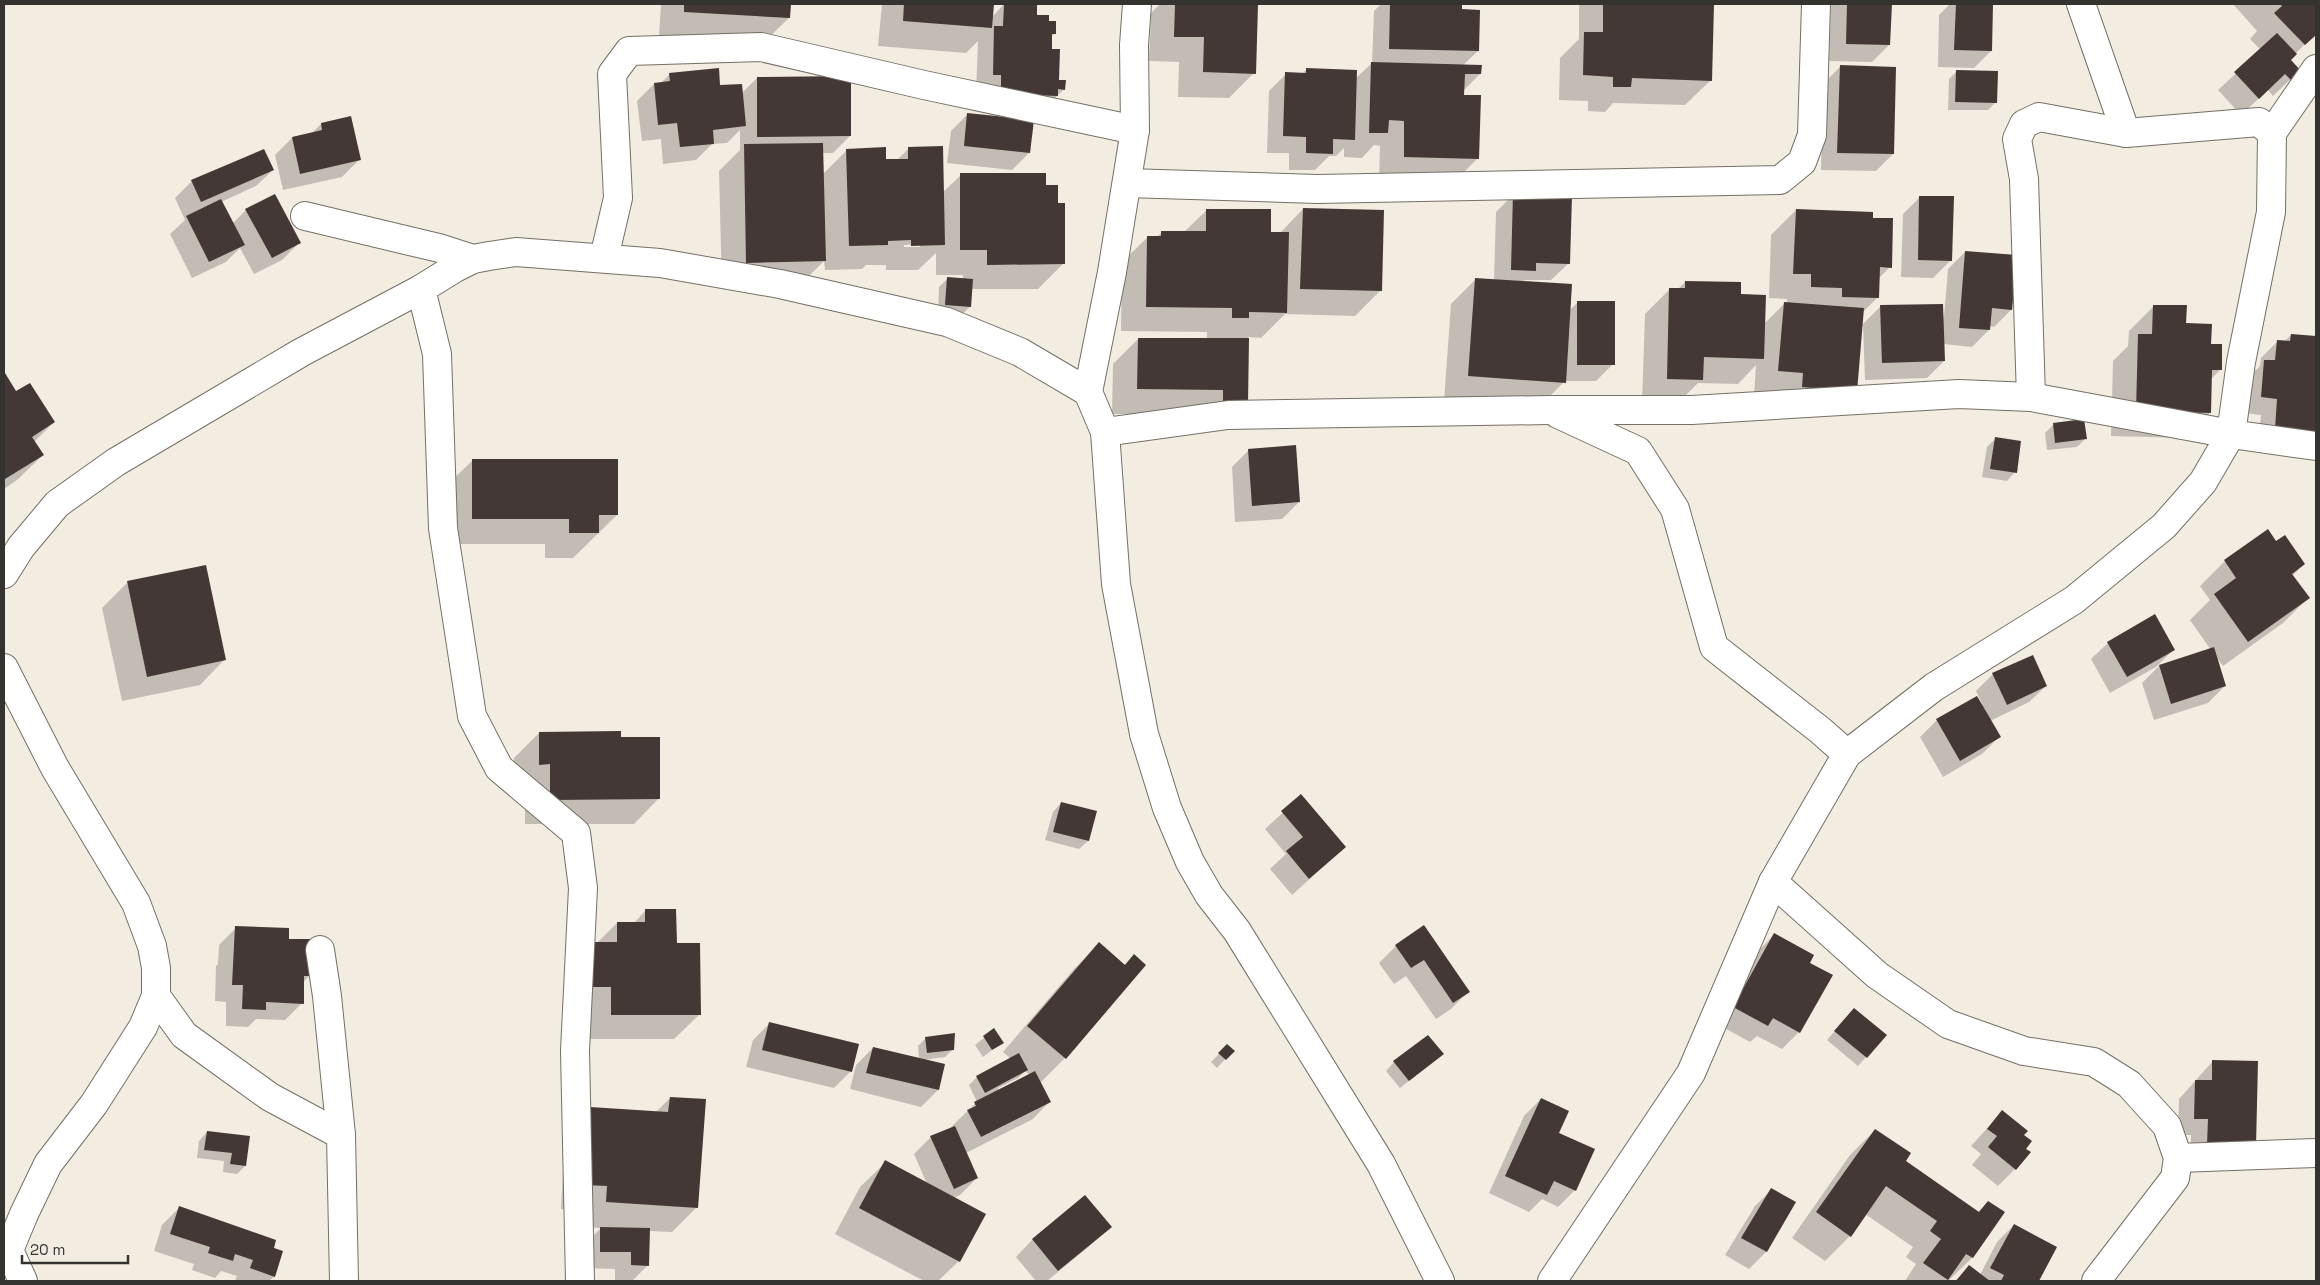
<svg xmlns="http://www.w3.org/2000/svg" width="2320" height="1285" font-family="'Space Grotesk',sans-serif">
<style>
.shadow{fill:#0003;fill-rule:evenodd}
.building{fill:#433835}
.lines{fill:none;stroke-linecap:round;stroke-linejoin:round}
.street-casing{stroke:#756f65;stroke-width:30}
.street{stroke:#fff;stroke-width:28}
</style>
<rect width="100%" height="100%" fill="#f3ece1"/>
<g class="shadow">
<polygon points="661,4 790,4 789,18 763,43 659,36"/>
<polygon points="882,4 993,4 992,17 1004,4 1036,16 1047,22 1054,34 1051,37 1051,50 1057,81 1064,89 1047,106 976,92 978,41 966,53 878,46"/>
<polygon points="1160,4 1256,4 1254,73 1229,98 1178,97 1179,62 1149,61 1151,13"/>
<polygon points="1381,4 1461,4 1461,11 1478,51 1462,66 1480,74 1463,91 1478,158 1453,183 1379,181 1380,146 1374,145 1362,158 1344,157 1344,148 1336,156 1329,156 1315,170 1289,170 1289,153 1267,153 1269,91 1286,74 1302,74 1306,70 1355,79 1372,63 1374,11"/>
<polygon points="1579,4 1713,4 1711,80 1685,105 1613,103 1605,112 1588,111 1588,101 1559,100 1560,58 1579,39"/>
<polygon points="1831,4 1891,4 1889,45 1872,62 1829,61"/>
<polygon points="1950,4 1992,4 1991,51 1974,68 1938,67 1939,15"/>
<polygon points="2233,4 2316,4 2316,33 2289,60 2299,71 2273,96 2268,90 2241,115 2218,90 2261,50 2250,39 2257,31"/>
<polygon points="1840,67 1893,154 1876,171 1821,170 1823,84"/>
<polygon points="1957,71 1996,102 1988,110 1948,110 1949,79"/>
<path d="M670 74 741 94 757 78 850 136 833 153H822L823 174 847 150 885 160H897L909 148 942 193 961 175 1045 186 1057 205 1063 264 1038 289H971L970 307 961 315 938 313 939 287 948 278 963 279V275H936V253L918 270H886V265H866L862 269 825 270 824 261 799 286 722 288 719 171 740 150V130L727 143 712 144 696 160 663 164 661 139 642 141 637 101 654 84H660ZM920 244V247H904V245Z"/>
<polygon points="968,114 1029,153 1012,170 947,163 951,131"/>
<polygon points="321,124 359,160 342,177 283,190 275,155 292,138 312,133"/>
<polygon points="263,150 273,170 256,186 221,202 232,224 246,210 299,243 282,260 254,274 240,248 226,262 192,278 170,234 185,220 175,198 192,181"/>
<polygon points="1513,195 1569,263 1551,280 1525,280 1523,282 1569,311 1578,302 1613,364 1596,381 1565,381 1539,407 1444,401 1451,304 1476,279 1494,280 1496,212"/>
<polygon points="1920,197 1950,261 1933,278 1901,277 1903,214"/>
<polygon points="1303,209 1380,291 1355,316 1285,314 1261,338 1248,337 1247,403 1198,414 1112,414 1113,364 1138,339 1207,339 1207,332 1121,331 1122,262 1148,237 1157,237 1162,232 1184,232 1207,210 1270,233 1280,233"/>
<polygon points="1796,210 1872,219 1890,267 1878,279 1877,298 1862,313 1856,391 1831,416 1777,412 1754,396 1756,365 1738,384 1698,383 1677,404 1642,403 1645,314 1670,289 1678,289 1685,282 1739,295 1764,324 1784,304 1787,304 1787,299 1769,298 1771,235"/>
<polygon points="1965,252 2011,310 1994,327 1989,326 1989,330 1972,347 1944,344 1944,361 1927,378 1865,380 1863,324 1880,307 1944,317 1948,269"/>
<polygon points="2154,306 2185,324 2210,346 2220,370 2211,379 2210,413 2185,438 2111,436 2113,361 2128,346 2129,331"/>
<polygon points="2291,335 2316,349 2316,444 2258,446 2261,415 2244,413 2248,378 2260,366 2261,358 2278,341 2284,342"/>
<polygon points="5,375 16,393 54,422 34,442 43,455 17,480 4,489"/>
<polygon points="2083,421 2085,439 2077,447 2047,450 2045,433 2053,425"/>
<polygon points="1995,439 2015,472 2007,481 1982,477 1987,447"/>
<polygon points="1249,450 1299,502 1282,519 1235,522 1232,467"/>
<polygon points="473,460 617,515 573,558 545,558 545,544 447,544 447,485"/>
<polygon points="2276,542 2304,564 2292,576 2308,598 2283,623 2223,666 2216,657 2225,686 2208,703 2154,720 2142,683 2159,666 2211,650 2190,620 2210,600 2200,586 2225,561"/>
<polygon points="205,566 225,659 200,685 122,701 102,608 127,583"/>
<polygon points="2108,643 2173,650 2156,667 2110,693 2091,659"/>
<polygon points="1993,674 2046,686 2029,702 1990,721 1999,737 1982,754 1943,777 1920,737 1937,720 1976,697 1980,705 1982,704 1976,691"/>
<polygon points="539,733 620,738 659,798 634,824 525,824 525,789 515,789 514,758"/>
<polygon points="1301,796 1345,847 1292,895 1270,869 1286,854 1265,829"/>
<polygon points="1061,803 1095,812 1088,841 1079,849 1045,840 1053,812"/>
<polygon points="646,910 675,945 700,1014 674,1039 587,1039 568,1012 596,944 617,923 634,923"/>
<polygon points="1423,927 1468,992 1451,1009 1436,1019 1406,976 1394,984 1379,963 1396,946"/>
<polygon points="236,928 288,940 309,976 303,983 302,1003 285,1020 256,1019 248,1027 226,1026 226,1002 215,1001 216,966 218,964 219,945"/>
<polygon points="1775,934 1809,963 1831,976 1799,1032 1782,1049 1757,1036 1750,1042 1717,1024 1758,951"/>
<path d="M1099 944 1124 965 1134 956 1145 965 1065 1058 1040 1083 1049 1102 1033 1119 966 1153 977 1178 960 1195 953 1198 959 1261 938 1281H924L835 1234 860 1187 886 1162 927 1184 914 1154 931 1137 950 1128 977 1102 969 1085 977 1077 1011 1059 1003 1052 1074 969ZM1025 1071 1030 1075 999 1090 998 1088 1018 1078Z"/>
<polygon points="1846,1018 1885,1036 1858,1066 1827,1040"/>
<polygon points="770,1023 851,1071 834,1088 746,1067 753,1040"/>
<polygon points="994,1030 1002,1042 983,1057 975,1045"/>
<polygon points="926,1038 953,1049 945,1057 923,1060 938,1090 921,1107 850,1089 856,1065 873,1048 919,1059 918,1046"/>
<polygon points="1227,1046 1233,1051 1217,1068 1211,1062"/>
<polygon points="1442,1054 1400,1088 1386,1071 1394,1062"/>
<polygon points="2213,1061 2255,1145 2191,1161 2191,1135 2178,1135 2179,1099"/>
<polygon points="670,1098 697,1207 672,1232 649,1231 648,1265 632,1281 615,1281 615,1269 584,1268 584,1245 601,1228 581,1227 583,1211 561,1209 565,1133 656,1112"/>
<polygon points="1541,1099 1557,1133 1575,1190 1558,1207 1542,1199 1529,1212 1489,1193 1524,1116"/>
<polygon points="2002,1112 2022,1135 2015,1169 1998,1186 1972,1165 1981,1154 1971,1146"/>
<polygon points="1875,1130 1904,1161 1978,1212 1988,1202 2004,1213 1972,1258 1948,1281 1905,1281 1916,1264 1906,1257 1913,1247 1865,1214 1850,1236 1825,1261 1792,1238 1850,1155"/>
<polygon points="207,1132 248,1137 245,1166 237,1174 223,1172 224,1161 197,1158 199,1141"/>
<polygon points="1772,1189 1794,1203 1766,1252 1749,1269 1725,1255 1755,1206"/>
<polygon points="1085,1197 1110,1226 1093,1243 1047,1281 1036,1281 1016,1257 1032,1240"/>
<polygon points="179,1208 282,1252 274,1277 269,1281 235,1281 237,1276 221,1271 215,1278 192,1270 194,1264 154,1251 162,1225"/>
<polygon points="2014,1225 2055,1247 2037,1281 1955,1281 1969,1266 1980,1275 1997,1242"/>
</g>
<g class="building">
<polygon points="684,4 791,4 790,18 684,12"/>
<polygon points="904,4 994,4 992,28 903,21"/>
<polygon points="1004,4 1037,4 1037,15 1049,15 1049,21 1056,21 1056,34 1052,34 1052,49 1060,49 1059,80 1066,80 1065,90 1058,89 1058,96 1001,94 1001,75 993,75 994,26 1003,26"/>
<polygon points="1175,4 1258,4 1256,74 1203,72 1204,37 1174,37"/>
<polygon points="1390,4 1462,4 1462,9 1480,10 1479,51 1389,49"/>
<polygon points="1603,4 1714,4 1712,81 1632,78 1631,87 1613,87 1613,77 1583,75 1584,32 1603,32"/>
<polygon points="1847,4 1892,4 1890,45 1846,44"/>
<polygon points="1956,4 1993,4 1992,51 1954,50"/>
<polygon points="2280,4 2316,4 2316,35 2305,45 2274,13 2282,6"/>
<polygon points="2277,33 2297,54 2291,60 2301,71 2291,80 2285,74 2259,99 2234,72"/>
<polygon points="1371,62 1482,65 1481,74 1465,74 1464,95 1481,95 1479,159 1404,157 1404,121 1389,120 1388,133 1369,133"/>
<polygon points="1840,65 1896,67 1894,154 1837,153"/>
<polygon points="719,68 720,85 742,84 746,126 713,130 714,144 680,147 677,123 658,125 654,83 670,81 669,73"/>
<polygon points="1306,68 1357,70 1355,140 1333,139 1333,154 1306,153 1306,137 1283,136 1285,72 1306,73"/>
<polygon points="1956,70 1998,71 1997,103 1955,102"/>
<polygon points="851,76 851,136 757,137 757,77"/>
<polygon points="967,113 1034,120 1030,153 964,146"/>
<polygon points="351,116 361,160 300,174 292,137 322,130 321,123"/>
<polygon points="823,143 826,261 746,263 744,144"/>
<polygon points="943,146 945,245 911,246 911,240 888,241 888,245 849,246 846,149 886,147 886,159 908,159 908,147"/>
<polygon points="264,149 274,170 201,202 191,180"/>
<polygon points="960,173 1046,173 1046,185 1058,185 1058,203 1065,203 1065,264 987,265 987,250 960,250"/>
<polygon points="1513,193 1572,195 1570,264 1536,263 1536,271 1511,270"/>
<polygon points="275,194 301,243 272,258 245,209"/>
<polygon points="1919,196 1954,196 1952,261 1918,260"/>
<polygon points="221,199 245,245 209,262 186,216"/>
<polygon points="1303,208 1384,210 1382,291 1300,289"/>
<polygon points="1206,209 1271,209 1271,232 1289,232 1287,313 1249,312 1249,318 1232,318 1232,308 1146,307 1147,236 1161,236 1161,231 1206,231"/>
<polygon points="1796,209 1873,212 1873,218 1893,218 1892,268 1880,267 1879,298 1842,297 1842,288 1811,287 1811,274 1793,274"/>
<polygon points="1965,251 2017,255 2012,310 1992,308 1990,330 1959,328"/>
<polygon points="947,277 973,279 971,307 945,305"/>
<polygon points="1475,278 1572,284 1566,383 1468,376"/>
<polygon points="1685,281 1741,282 1741,294 1766,295 1764,359 1704,357 1703,380 1667,379 1669,288 1685,288"/>
<rect x="1577" y="301" width="38" height="64"/>
<polygon points="1784,302 1864,308 1857,392 1802,387 1803,373 1778,371"/>
<polygon points="1943,304 1945,361 1882,363 1880,305"/>
<polygon points="2153,305 2187,305 2186,323 2212,324 2211,344 2222,344 2222,370 2212,370 2211,413 2136,411 2138,334 2152,334"/>
<polygon points="2291,334 2316,336 2316,438 2275,429 2277,399 2261,397 2264,360 2275,360 2277,340 2290,341"/>
<polygon points="1138,338 1249,338 1248,404 1223,403 1223,390 1137,389"/>
<polygon points="5,373 16,391 30,383 55,422 32,437 44,455 5,479"/>
<polygon points="2084,419 2087,439 2055,443 2053,423"/>
<polygon points="1995,437 2021,441 2017,473 1990,469"/>
<polygon points="1296,445 1300,502 1252,506 1248,449"/>
<polygon points="472,459 618,459 618,515 599,515 599,533 569,533 569,519 472,519"/>
<polygon points="2268,529 2276,541 2285,535 2305,564 2292,574 2310,598 2248,642 2214,594 2236,578 2224,560"/>
<polygon points="206,565 226,660 147,677 127,581"/>
<polygon points="2155,614 2175,650 2127,677 2107,642"/>
<polygon points="2214,647 2226,686 2171,704 2159,665"/>
<polygon points="2033,655 2047,686 2007,705 1992,673"/>
<polygon points="1977,696 2001,737 1960,761 1936,719"/>
<polygon points="621,731 621,737 660,737 660,799 550,800 550,764 539,765 539,732"/>
<polygon points="1301,794 1346,847 1309,879 1286,851 1303,837 1281,811"/>
<polygon points="1061,802 1097,811 1089,841 1053,832"/>
<polygon points="645,909 676,909 677,943 700,943 701,1015 611,1015 611,987 593,987 593,942 617,942 617,922 645,922"/>
<polygon points="1424,925 1470,992 1453,1003 1424,960 1411,968 1395,945"/>
<polygon points="235,926 289,928 289,939 311,939 311,976 304,976 304,1004 266,1002 266,1010 242,1009 243,985 232,985"/>
<polygon points="1774,933 1814,955 1810,963 1833,975 1800,1033 1773,1018 1768,1026 1733,1007"/>
<polygon points="1099,942 1125,965 1134,954 1146,965 1066,1059 1027,1026"/>
<polygon points="1854,1008 1887,1035 1867,1058 1834,1031"/>
<polygon points="769,1022 859,1044 852,1072 762,1050"/>
<polygon points="994,1028 1004,1043 992,1050 983,1036"/>
<polygon points="955,1033 954,1050 927,1053 925,1037"/>
<polygon points="1428,1035 1444,1054 1409,1081 1393,1061"/>
<polygon points="1227,1044 1235,1051 1226,1060 1218,1053"/>
<polygon points="873,1047 945,1064 939,1090 866,1073"/>
<polygon points="1019,1053 1028,1070 985,1093 976,1076"/>
<polygon points="2212,1060 2258,1061 2256,1146 2207,1145 2208,1119 2194,1119 2195,1080 2212,1080"/>
<polygon points="1035,1071 1051,1102 981,1137 967,1110 976,1106 974,1102"/>
<polygon points="670,1097 706,1099 698,1208 606,1202 607,1186 585,1185 590,1107 668,1112"/>
<polygon points="1541,1098 1569,1111 1559,1133 1595,1149 1576,1191 1554,1181 1547,1195 1505,1176"/>
<polygon points="2002,1110 2028,1131 2024,1135 2032,1141 2026,1149 2031,1152 2016,1170 1988,1147 1997,1136 1987,1129"/>
<polygon points="955,1126 978,1178 954,1189 930,1136"/>
<polygon points="1875,1129 1911,1153 1906,1161 1979,1212 1988,1201 2005,1212 1973,1258 1966,1254 1948,1280 1923,1263 1941,1239 1930,1231 1937,1221 1886,1186 1851,1237 1816,1212"/>
<polygon points="207,1131 250,1136 246,1166 230,1164 232,1153 204,1150"/>
<polygon points="885,1160 986,1214 960,1262 859,1208"/>
<polygon points="1771,1188 1796,1202 1767,1252 1741,1238"/>
<polygon points="1085,1195 1112,1227 1058,1271 1032,1239"/>
<polygon points="179,1206 276,1240 274,1248 283,1251 275,1277 250,1268 253,1260 235,1254 233,1261 208,1253 210,1247 170,1234"/>
<polygon points="2014,1224 2057,1247 2039,1281 2001,1281 2004,1275 1990,1268"/>
<polygon points="600,1227 650,1228 649,1266 631,1265 631,1252 600,1252"/>
<polygon points="1969,1265 1990,1281 1956,1281"/>
</g>
<g class="lines">
<defs>
<g id="street">
<polyline points="1137,4 1134,45 1135,130 1112,272 1088,392 1105,432 1116,584 1144,734 1167,808 1190,862 1209,895 1237,931 1381,1164 1440,1281"/>
<polyline points="2081,4 2126,133"/>
<polyline points="2272,133 2316,69"/>
<polyline points="1127,183 1317,189 1780,180 1802,162 1812,135 1816,4"/>
<polyline points="305,216 439,248 473,259"/>
<polyline points="604,258 618,198 612,74 629,51 761,47 924,85 1135,130"/>
<polyline points="421,289 437,354 443,528 472,716 499,768 576,833 583,888 575,1051 580,1281"/>
<polyline points="1558,414 1638,451 1675,509 1714,647 1821,731 1847,754"/>
<polyline points="1105,432 1228,415 1550,410 1692,410 1959,394 2031,397 2231,434 2316,446"/>
<polyline points="4,574 21,547 57,504 116,462 302,352 421,289 455,268 473,259 489,256 516,252 660,263 780,284 947,322 1020,352 1088,392"/>
<polyline points="4,668 55,768 136,903 152,946 156,968 156,996 143,1027 94,1104 48,1164 24,1214 9,1250 23,1281"/>
<polyline points="1773,882 1877,975 1948,1024 2024,1051 2094,1062 2129,1084 2167,1126 2178,1158 2175,1178 2096,1281"/>
<polyline points="320,950 327,996 341,1135"/>
<polyline points="156,996 184,1035 270,1097 341,1135 344,1281"/>
<polyline points="2178,1158 2316,1153"/>
<polyline points="1552,1281 1691,1073 1773,882 1847,754 1934,687 2074,600 2164,526 2203,482 2231,434 2241,362 2271,212 2272,133 2259,122 2126,133 2039,117 2024,124 2017,139 2024,179 2031,397"/>
</g>
</defs>
<use href="#street" class="street-casing"/>
<use href="#street" class="street"/>
</g>
<rect width="2320" height="1285" fill="none" stroke="#35332f" stroke-width="10"/>
<path d="M22 1255v8h106v-8" fill="none" stroke="#35332f" stroke-width="2.5"/>
<text x="30" y="1255" font-size="15" fill="#35332f" stroke="#f3ece1" stroke-width="4" paint-order="stroke">20 m</text>
</svg>
